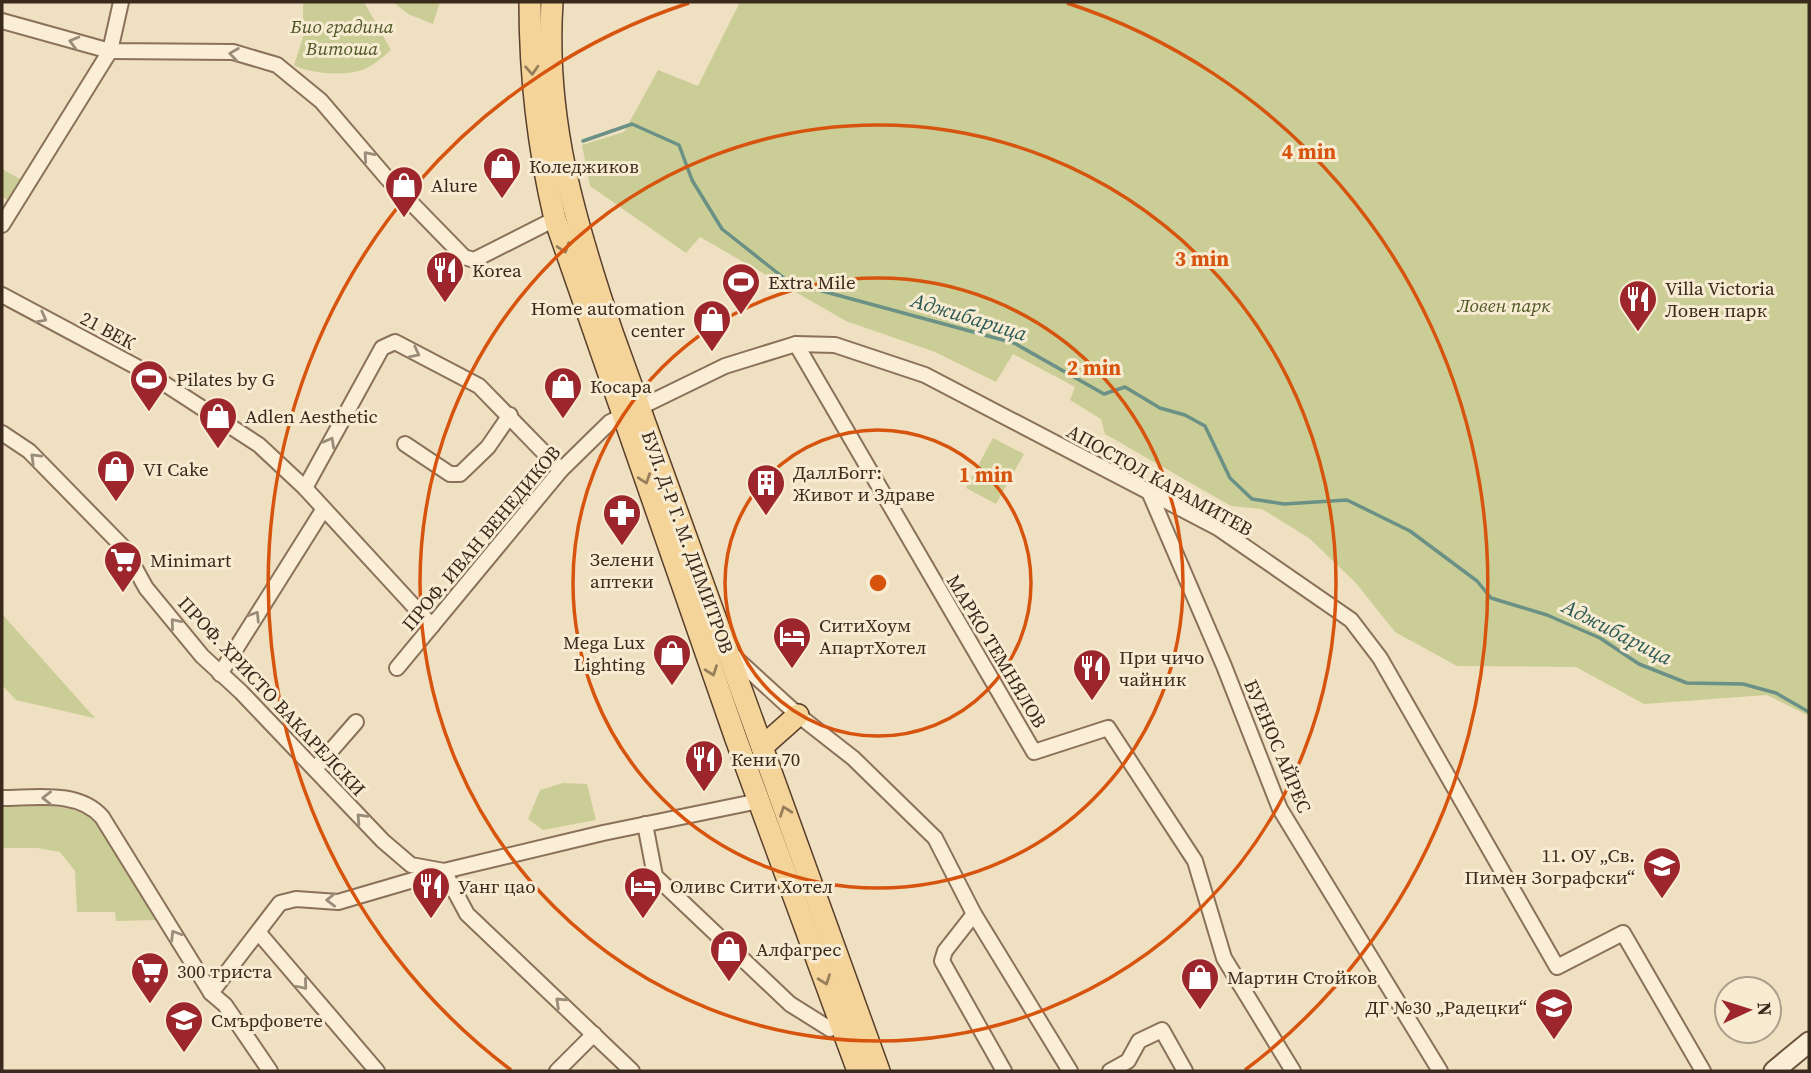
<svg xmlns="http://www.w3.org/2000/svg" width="1811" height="1073" font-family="'Source Serif 4',serif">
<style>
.green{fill:#cace96}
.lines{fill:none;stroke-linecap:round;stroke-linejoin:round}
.stream{stroke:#6b9186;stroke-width:3.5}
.street-casing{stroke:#8b7159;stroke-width:18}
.secondary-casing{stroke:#6d523c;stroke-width:23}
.primary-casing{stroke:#583f2d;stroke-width:24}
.street{stroke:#faeed6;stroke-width:14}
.secondary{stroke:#faeed6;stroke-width:19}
.primary{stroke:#f5d499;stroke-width:21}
.oneway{stroke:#9a8c7a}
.oneway2{stroke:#987f5b}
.ring{fill:none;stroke:#d7540e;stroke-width:3.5}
.labels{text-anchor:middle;stroke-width:6;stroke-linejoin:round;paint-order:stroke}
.park-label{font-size:19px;font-style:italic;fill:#4c5723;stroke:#f7ebd2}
.poi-label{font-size:19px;fill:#3a2a1d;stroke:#f7ebd2;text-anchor:start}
.street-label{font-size:19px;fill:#3a2a1d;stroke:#f7ebd2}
.water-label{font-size:21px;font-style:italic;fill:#2c5a55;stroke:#f7ebd2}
.centre{fill:#d7540e;stroke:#f7ebd2;stroke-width:3.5}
.ring-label{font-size:21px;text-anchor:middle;font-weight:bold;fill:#d7540e;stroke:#f7ebd2;stroke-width:6;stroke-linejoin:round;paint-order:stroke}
</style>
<rect width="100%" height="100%" fill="#f0e0c2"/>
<g class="green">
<path d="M303 2H364L391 50C383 57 372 67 362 70 345 76 310 74 294 65L303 37Z"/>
<polygon points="393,2 440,2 433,24 408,14"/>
<polygon points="740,2 1809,2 1809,716 1767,695 1644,704 1576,667 1457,666 1395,632 1355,582 1309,538 1262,509 1231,506 1105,434 1101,419 1070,400 1075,387 1013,354 996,382 935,352 846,321 700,237 686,253 590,186 582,145 624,132 658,70 698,86"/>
<polygon points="2,169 22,180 10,201 2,197"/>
<polygon points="993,438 1024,454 996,504 966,488"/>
<polygon points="2,614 94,717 94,718 16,700 2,685"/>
<polygon points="563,783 587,784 596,820 543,830 528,819 540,790"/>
<path d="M2 807C32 807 71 800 95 822L158 920 116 921 115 912H77L75 871 60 852 37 848H2Z"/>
</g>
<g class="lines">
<polyline class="stream" points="583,141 632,124 679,145 692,180 722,229 789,282 1014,343 1104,394 1125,387 1160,408 1185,415 1205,426 1230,478 1252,499 1284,504 1347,500 1410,531 1477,581 1491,598 1547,615 1600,638 1639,664 1687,683 1743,684 1776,693 1809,712"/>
<defs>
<g id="street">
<polyline points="2,21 110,51 233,52 277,65 321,101 386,177 464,257 474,260 555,219"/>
<polyline points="2,225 110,51 121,2"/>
<polyline points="2,295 148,373 259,445 305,488 432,626"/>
<polyline points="796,344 1034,752 1108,728 1195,861 1224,958 1293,1071"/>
<polyline points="2,433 29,451 124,548 146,588 202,656 241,692 383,841 411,865 444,871"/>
<polyline points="405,444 450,474 460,474 488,447 510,415"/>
<polyline points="305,488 382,348 395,342 479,386 561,470"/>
<polyline points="1150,494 1224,666 1280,809 1440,1071"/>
<polyline points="730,653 798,715 853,758 935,838 974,914 1070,1071"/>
<polyline points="397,668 561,470 610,422 725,366 796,344 835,345 925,375 1218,528 1351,620 1380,658 1557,967 1623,933 1703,1071"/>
<polyline points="220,674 323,510"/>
<polyline points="315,769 356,722"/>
<path d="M2 798C36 798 78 790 102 817L211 993 225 1005 270 1071"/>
<polyline points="645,824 655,876 790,1004 830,1029 841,1025"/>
<polyline points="444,871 467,914 632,1071"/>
<polyline points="974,914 945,951 942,961 1004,1071"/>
<polyline points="259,933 377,1071"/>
<polyline points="211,993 280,903 296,899 338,902 444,871 603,833 759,801"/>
<polyline points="557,1071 594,1034"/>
<polyline points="1110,1071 1128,1061 1139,1041 1162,1030 1185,1071"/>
</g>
<polyline id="secondary" points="1774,1071 1809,1042"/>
<g id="primary">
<path d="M530 2C530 75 538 147 555 219L736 739 858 1071"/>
<path d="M552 2C544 120 575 222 612 332L879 1071"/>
<polyline points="762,747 798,715"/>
</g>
</defs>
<use href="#street" class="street-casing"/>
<use href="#secondary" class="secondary-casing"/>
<use href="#primary" class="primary-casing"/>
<use href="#street" class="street"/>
<use href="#secondary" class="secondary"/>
<use href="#primary" class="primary"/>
</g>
<defs><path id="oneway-chevron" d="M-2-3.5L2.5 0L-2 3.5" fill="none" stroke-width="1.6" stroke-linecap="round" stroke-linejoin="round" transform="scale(1.75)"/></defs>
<g class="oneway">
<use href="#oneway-chevron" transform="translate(74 42) rotate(-165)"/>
<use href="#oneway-chevron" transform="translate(234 54) rotate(-172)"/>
<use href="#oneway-chevron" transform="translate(368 156) rotate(-131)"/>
<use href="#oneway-chevron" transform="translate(42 318) rotate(28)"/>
<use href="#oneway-chevron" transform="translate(415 353) rotate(27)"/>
<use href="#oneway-chevron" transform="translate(330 442) rotate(-61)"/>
<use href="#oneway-chevron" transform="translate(35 458) rotate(-136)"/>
<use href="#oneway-chevron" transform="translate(255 616) rotate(-58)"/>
<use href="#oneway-chevron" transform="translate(175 623) rotate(-130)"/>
<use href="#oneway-chevron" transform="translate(47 798) rotate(-179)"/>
<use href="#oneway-chevron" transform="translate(361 818) rotate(-133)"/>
<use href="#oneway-chevron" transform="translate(331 900) rotate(179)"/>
<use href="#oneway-chevron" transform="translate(175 935) rotate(-122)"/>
<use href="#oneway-chevron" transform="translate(303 985) rotate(50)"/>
<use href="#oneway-chevron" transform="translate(560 1002) rotate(-137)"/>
</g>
<g class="oneway2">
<use href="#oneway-chevron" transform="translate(532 70) rotate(87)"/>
<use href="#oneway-chevron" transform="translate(564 248) rotate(72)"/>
<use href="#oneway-chevron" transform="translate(645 479) rotate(71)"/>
<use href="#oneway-chevron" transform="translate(712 671) rotate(70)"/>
<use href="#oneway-chevron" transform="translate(785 811) rotate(-110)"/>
<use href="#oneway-chevron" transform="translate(825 980) rotate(70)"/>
</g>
<g class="ring">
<circle cx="878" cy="583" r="153"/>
<circle cx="878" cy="583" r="305"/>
<circle cx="878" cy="583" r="458"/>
<path d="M511 1070A610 610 0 0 1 689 3M1067 3A610 610 0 0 1 1245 1070"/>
</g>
<defs>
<symbol id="shop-pin" viewBox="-11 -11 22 30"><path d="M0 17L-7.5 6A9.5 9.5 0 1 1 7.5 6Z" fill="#9c262c" stroke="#f7ebd2"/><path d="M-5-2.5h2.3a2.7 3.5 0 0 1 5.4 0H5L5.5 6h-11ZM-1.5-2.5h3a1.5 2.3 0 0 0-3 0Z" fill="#fff"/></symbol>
<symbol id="restaurant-pin" viewBox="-11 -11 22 30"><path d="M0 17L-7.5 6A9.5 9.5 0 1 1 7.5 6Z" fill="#9c262c" stroke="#f7ebd2"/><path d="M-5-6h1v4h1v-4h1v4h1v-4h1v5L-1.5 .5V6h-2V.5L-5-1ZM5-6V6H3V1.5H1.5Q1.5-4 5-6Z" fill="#fff"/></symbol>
<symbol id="stadium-pin" viewBox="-11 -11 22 30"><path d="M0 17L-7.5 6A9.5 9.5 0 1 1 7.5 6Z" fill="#9c262c" stroke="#f7ebd2"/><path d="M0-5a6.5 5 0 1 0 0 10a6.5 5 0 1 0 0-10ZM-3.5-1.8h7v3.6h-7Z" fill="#fff"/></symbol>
<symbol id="building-pin" viewBox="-11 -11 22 30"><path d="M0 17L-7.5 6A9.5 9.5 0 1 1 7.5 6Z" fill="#9c262c" stroke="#f7ebd2"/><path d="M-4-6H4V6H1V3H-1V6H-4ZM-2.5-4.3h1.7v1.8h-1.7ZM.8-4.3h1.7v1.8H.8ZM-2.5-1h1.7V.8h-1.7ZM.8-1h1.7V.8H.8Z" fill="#fff"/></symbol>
<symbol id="pharmacy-pin" viewBox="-11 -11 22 30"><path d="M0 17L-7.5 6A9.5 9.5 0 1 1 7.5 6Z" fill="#9c262c" stroke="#f7ebd2"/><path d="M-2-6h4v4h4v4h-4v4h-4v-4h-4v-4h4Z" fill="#fff"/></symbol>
<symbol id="supermarket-pin" viewBox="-11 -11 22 30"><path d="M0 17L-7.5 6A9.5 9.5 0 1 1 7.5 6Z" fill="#9c262c" stroke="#f7ebd2"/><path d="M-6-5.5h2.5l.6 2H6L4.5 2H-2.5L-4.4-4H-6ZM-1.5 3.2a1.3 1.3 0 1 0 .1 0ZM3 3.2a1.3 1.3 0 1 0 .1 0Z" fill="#fff"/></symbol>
<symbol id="hotel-pin" viewBox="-11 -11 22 30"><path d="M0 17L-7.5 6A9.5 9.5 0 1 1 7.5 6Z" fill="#9c262c" stroke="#f7ebd2"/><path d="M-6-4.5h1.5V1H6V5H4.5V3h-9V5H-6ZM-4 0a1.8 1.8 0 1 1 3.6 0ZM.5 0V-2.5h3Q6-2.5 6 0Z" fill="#fff"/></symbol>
<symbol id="school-pin" viewBox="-11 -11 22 30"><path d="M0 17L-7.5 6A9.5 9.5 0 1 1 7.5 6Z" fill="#9c262c" stroke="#f7ebd2"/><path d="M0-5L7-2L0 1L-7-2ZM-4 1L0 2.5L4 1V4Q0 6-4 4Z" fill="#fff"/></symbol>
</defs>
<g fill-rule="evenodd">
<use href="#shop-pin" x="480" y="144" width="44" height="60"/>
<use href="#shop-pin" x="382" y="163" width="44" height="60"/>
<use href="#restaurant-pin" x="423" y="248" width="44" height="60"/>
<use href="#stadium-pin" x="719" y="260" width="44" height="60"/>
<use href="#restaurant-pin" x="1616" y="277" width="44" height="60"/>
<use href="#shop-pin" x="690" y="297" width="44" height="60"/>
<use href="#stadium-pin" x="127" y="357" width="44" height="60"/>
<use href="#shop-pin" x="541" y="364" width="44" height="60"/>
<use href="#shop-pin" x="196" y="394" width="44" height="60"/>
<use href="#shop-pin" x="94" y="447" width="44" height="60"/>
<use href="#building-pin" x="744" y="461" width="44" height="60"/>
<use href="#pharmacy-pin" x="600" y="491" width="44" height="60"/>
<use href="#supermarket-pin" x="101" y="538" width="44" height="60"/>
<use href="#hotel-pin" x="770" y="614" width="44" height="60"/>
<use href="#shop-pin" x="650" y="631" width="44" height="60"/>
<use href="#restaurant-pin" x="1070" y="646" width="44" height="60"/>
<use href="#restaurant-pin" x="682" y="737" width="44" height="60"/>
<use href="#school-pin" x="1640" y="844" width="44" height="60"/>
<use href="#restaurant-pin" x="409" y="864" width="44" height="60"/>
<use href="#hotel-pin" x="621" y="864" width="44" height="60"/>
<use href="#shop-pin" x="707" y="927" width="44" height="60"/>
<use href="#supermarket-pin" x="128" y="949" width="44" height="60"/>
<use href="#shop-pin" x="1178" y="955" width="44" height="60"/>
<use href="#school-pin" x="1532" y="985" width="44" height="60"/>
<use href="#school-pin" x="162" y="998" width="44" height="60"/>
</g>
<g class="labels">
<g class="park-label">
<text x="342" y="33">Био градина<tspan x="342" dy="22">Витоша</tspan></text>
<text x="1504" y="312">Ловен парк</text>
</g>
<g class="poi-label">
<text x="529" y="173">Коледжиков</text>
<text x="431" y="192">Alure</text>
<text x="472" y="277">Korea</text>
<text x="768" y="289">Extra Mile</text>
<text x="1665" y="295">Villa Victoria<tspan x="1665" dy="22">Ловен парк</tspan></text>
<text x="685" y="315" text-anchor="end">Home automation<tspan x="685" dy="22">center</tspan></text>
<text x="176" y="386">Pilates by G</text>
<text x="590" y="393">Косара</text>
<text x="245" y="423">Adlen Aesthetic</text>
<text x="143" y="476">VI Cake</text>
<text x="793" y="479">ДаллБогг:<tspan x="793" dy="22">Живот и Здраве</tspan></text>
<text x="622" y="566" text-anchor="middle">Зелени<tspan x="622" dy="22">аптеки</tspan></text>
<text x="150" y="567">Minimart</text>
<text x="819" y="632">СитиХоум<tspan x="819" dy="22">АпартХотел</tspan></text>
<text x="645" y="649" text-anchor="end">Mega Lux<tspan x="645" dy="22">Lighting</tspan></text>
<text x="1119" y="664">При чичо<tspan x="1119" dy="22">чайник</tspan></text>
<text x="731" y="766">Кени 70</text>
<text x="1635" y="862" text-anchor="end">11. ОУ „Св.<tspan x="1635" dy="22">Пимен Зографски“</tspan></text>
<text x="458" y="893">Уанг цао</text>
<text x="670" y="893">Оливс Сити Хотел</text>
<text x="756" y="956">Алфагрес</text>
<text x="177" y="978">300 триста</text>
<text x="1227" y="984">Мартин Стойков</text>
<text x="1527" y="1014" text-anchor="end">ДГ №30 „Радецки“</text>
<text x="211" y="1027">Смърфовете</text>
</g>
<g class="street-label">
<text transform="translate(108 330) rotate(28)" y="7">21 ВЕК</text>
<text transform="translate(1160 480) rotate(29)" y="7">АПОСТОЛ КАРАМИТЕВ</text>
<text transform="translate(481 538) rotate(-50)" y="7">ПРОФ. ИВАН ВЕНЕДИКОВ</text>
<text transform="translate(688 542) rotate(70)" y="7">БУЛ. Д-Р Г. М. ДИМИТРОВ</text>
<text transform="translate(997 651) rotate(59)" y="7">МАРКО ТЕМНЯЛОВ</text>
<text transform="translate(272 696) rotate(47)" y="7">ПРОФ. ХРИСТО ВАКАРЕЛСКИ</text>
<text transform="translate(1278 746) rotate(67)" y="7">БУЕНОС АЙРЕС</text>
</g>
<g class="water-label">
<text transform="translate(969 317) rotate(17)" y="7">Аджибарица</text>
<text transform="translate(1617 632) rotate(27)" y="7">Аджибарица</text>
</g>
</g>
<circle cx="878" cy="583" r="10" class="centre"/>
<g class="ring-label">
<text x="1309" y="159">4 min</text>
<text x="1202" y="266">3 min</text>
<text x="1094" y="375">2 min</text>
<text x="986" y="482">1 min</text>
</g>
<rect width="1811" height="1073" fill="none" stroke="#3a2a1d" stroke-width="7"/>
<g transform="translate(1748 1010) rotate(86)"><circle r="33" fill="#f7ebd2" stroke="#ab9e8a" stroke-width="2"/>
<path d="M0-5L12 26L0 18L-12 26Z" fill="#9c262c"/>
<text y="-10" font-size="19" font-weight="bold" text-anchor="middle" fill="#3a2a1d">N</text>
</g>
</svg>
